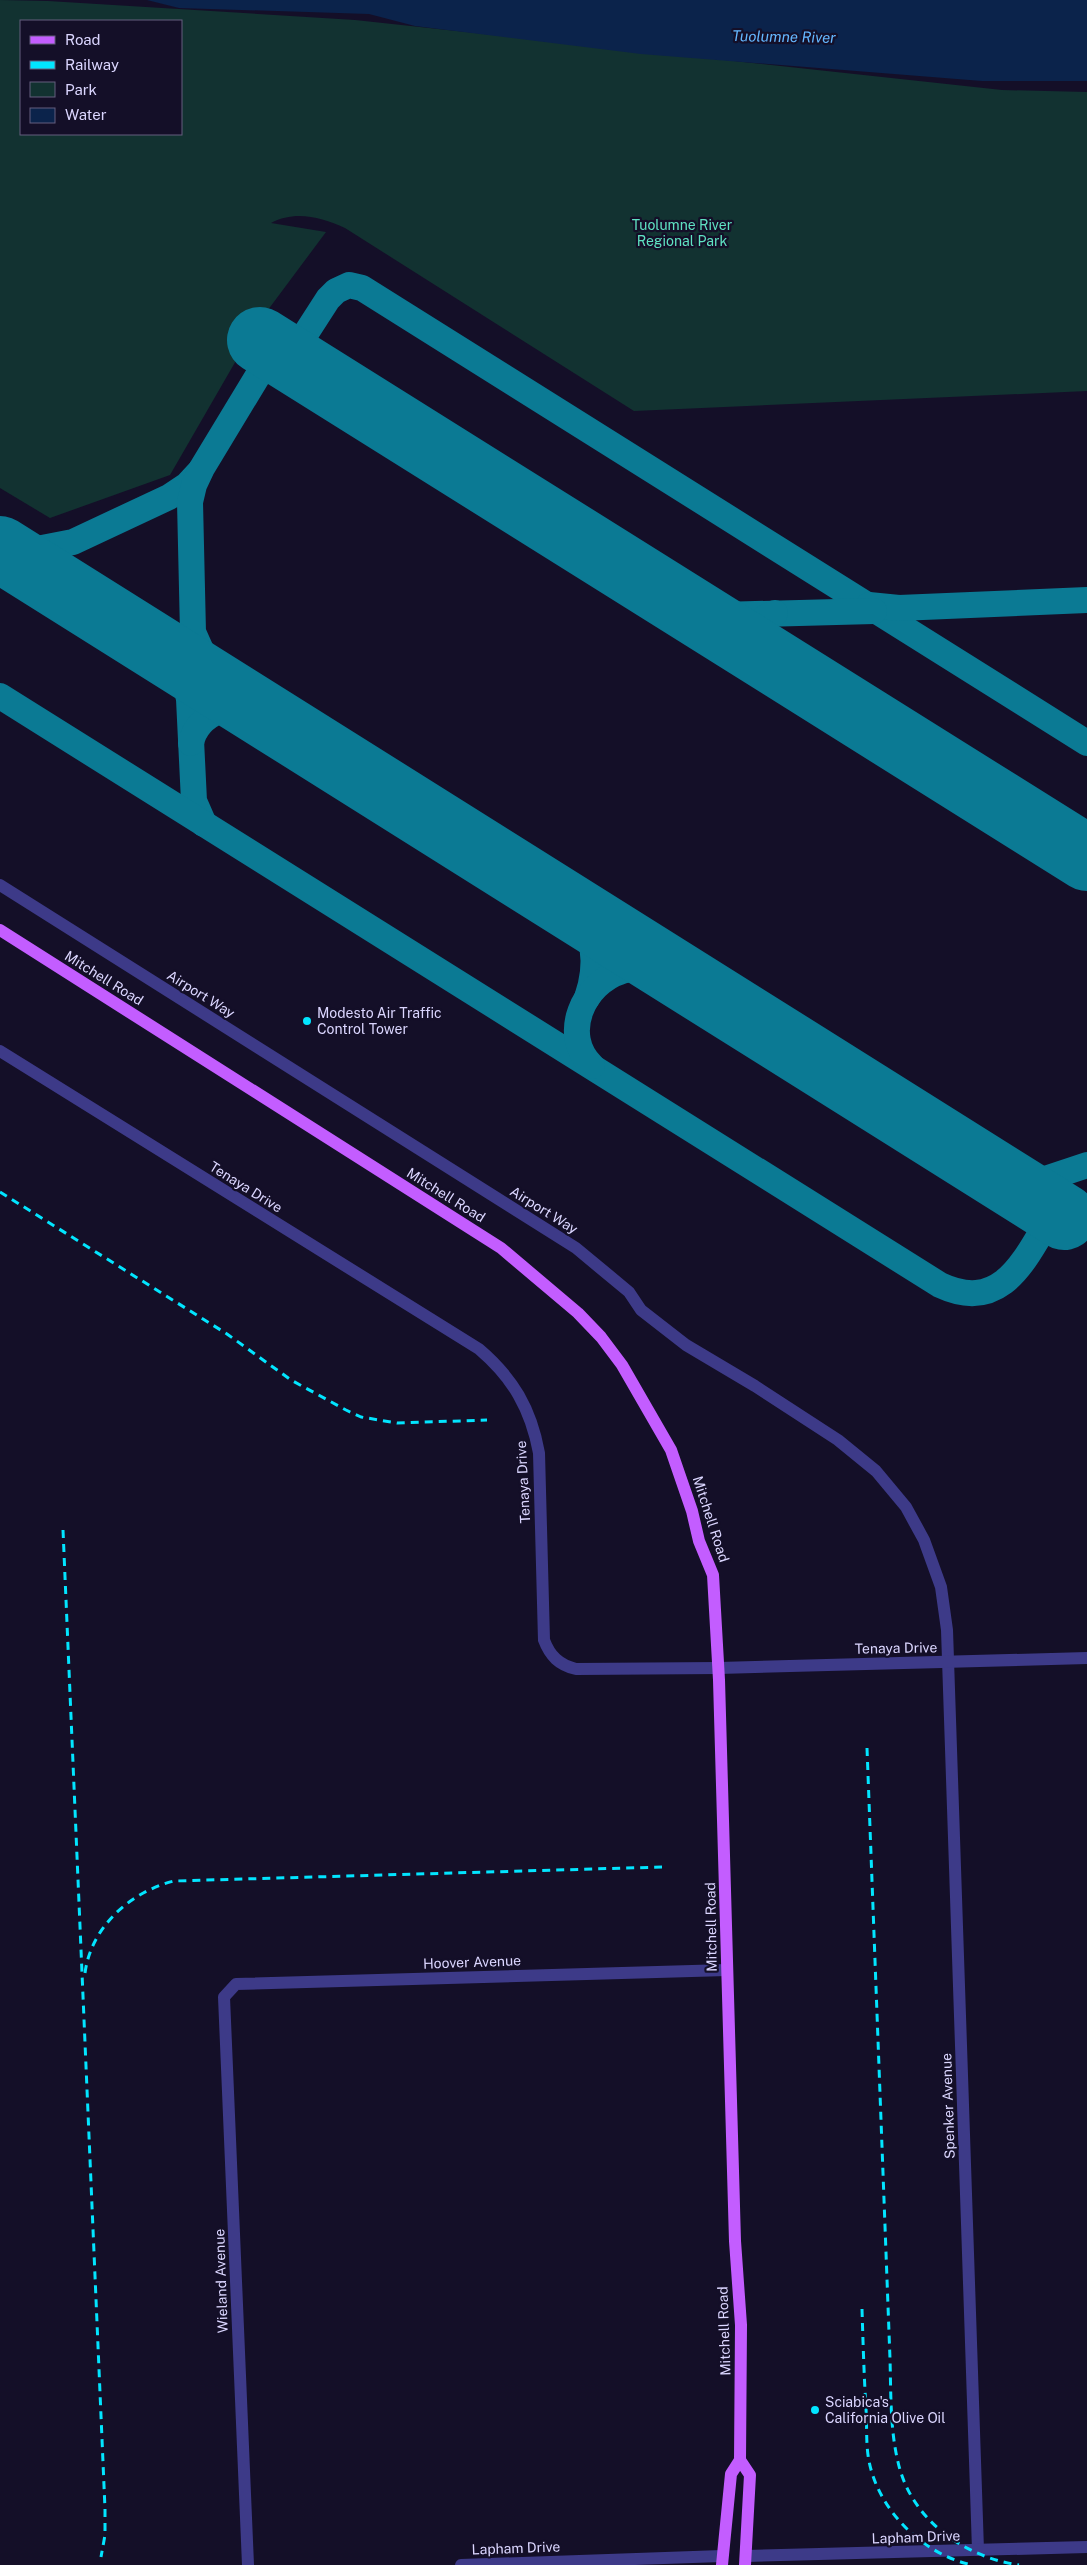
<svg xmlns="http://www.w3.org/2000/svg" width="1087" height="2565" font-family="'Public Sans',sans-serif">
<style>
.green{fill:#123231;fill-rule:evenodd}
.water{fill:#0b234b}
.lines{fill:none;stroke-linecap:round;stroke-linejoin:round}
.taxiway{stroke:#0b7a94;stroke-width:26}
.runway{stroke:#0b7a94;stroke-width:66}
.minor{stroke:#3d3a88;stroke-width:12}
.major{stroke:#c35dff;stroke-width:12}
.rail{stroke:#02e5ff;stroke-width:3;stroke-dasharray:8 6;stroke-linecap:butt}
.poi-dot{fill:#02e5ff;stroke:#140f28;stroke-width:2}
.labels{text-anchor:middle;stroke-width:4.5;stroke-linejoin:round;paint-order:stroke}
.park-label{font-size:14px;fill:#5fe2c2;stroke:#140f28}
.street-label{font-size:14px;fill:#dbd6ff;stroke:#140f28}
.poi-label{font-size:14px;fill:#dbd6ff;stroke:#140f28;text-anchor:start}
.water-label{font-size:15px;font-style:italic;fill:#64b7ff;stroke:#140f28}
</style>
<rect width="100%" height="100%" fill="#140f28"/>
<path class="green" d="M0 0 48 1 355 20 1002 90 1087 92V391L634 411 345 228C321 217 295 210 271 223L326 232 256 326 170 475 50 518 0 488ZM21 21H181V134H21Z"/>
<polygon class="water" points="147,0 1087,0 1087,81 982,81 641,54 415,26 369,14 179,8"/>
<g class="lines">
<g class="taxiway">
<polyline points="290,358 328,299 336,291 349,285 362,288 1087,743"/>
<polyline points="0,544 37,549 73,542 169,497 187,485 200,471"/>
<polyline points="869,605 899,608 1087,600"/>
<polyline points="686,607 706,614 720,615 874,611"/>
<path d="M154 646C173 660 185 675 189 699L194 801 204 824"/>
<path d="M768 658C750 642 751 620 775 613"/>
<polyline points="233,695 209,668 193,632 190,502 194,485 202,468 274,349"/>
<path d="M0 696 940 1285C1004 1315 1026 1256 1054 1211"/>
<path d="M191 743C197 714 234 698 260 712"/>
<polyline points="1075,850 1087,855"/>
<path d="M568 906C597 928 598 966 587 998"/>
<path d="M592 1066C560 1035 583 983 622 971 639 965 659 968 676 973"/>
<polyline points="1018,1188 1087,1165"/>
</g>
<g class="runway">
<polyline points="260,340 1087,858"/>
<polyline points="0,549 1064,1217"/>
</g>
<g class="minor">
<polyline points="0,885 576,1248 629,1292 641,1310 686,1345 755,1386 838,1440 876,1471 906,1507 924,1540 941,1587 947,1630 978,2550"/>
<path d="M0 1051 479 1349C513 1378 531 1409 539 1453L544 1640C550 1656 559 1665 576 1669L719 1668 1087 1658"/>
<polyline points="746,2556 1087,2547"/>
<polyline points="248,2565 224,1997 236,1984 727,1970"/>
<polyline points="461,2565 722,2556"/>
</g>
<g class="major">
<polyline points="0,930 501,1248 578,1313 601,1337 622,1365 671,1450 692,1511 699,1541 713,1575 719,1680 735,2241 741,2325 740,2460 731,2474 722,2565"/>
<polyline points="740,2460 750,2475 745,2565"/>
</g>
<g class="rail">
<polyline points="0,1192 227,1334 291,1380 346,1410 361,1417 397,1423 487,1420"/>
<polyline points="63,1530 105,2509 105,2535 101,2557"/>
<path d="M867 1748 890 2359C891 2393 890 2429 898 2462 911 2520 964 2557 1019 2565"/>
<path d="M85 1973C91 1927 130 1892 174 1881L662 1867"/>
<path d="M862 2309C863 2342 864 2375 866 2409 867 2424 866 2440 868 2455 875 2507 921 2554 972 2565"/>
</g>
</g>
<g class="poi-dot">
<circle cx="307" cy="1021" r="5"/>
<circle cx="815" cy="2410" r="5"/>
</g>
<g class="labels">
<g class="park-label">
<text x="682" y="230">Tuolumne River<tspan x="682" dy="16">Regional Park</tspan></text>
</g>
<g class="street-label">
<text transform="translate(104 978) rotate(32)" y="5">Mitchell Road</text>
<text transform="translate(201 994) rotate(32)" y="5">Airport Way</text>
<text transform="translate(246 1187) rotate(32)" y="5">Tenaya Drive</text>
<text transform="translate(446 1195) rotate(32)" y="5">Mitchell Road</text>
<text transform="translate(544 1210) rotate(32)" y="5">Airport Way</text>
<text transform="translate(523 1482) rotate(-93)" y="5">Tenaya Drive</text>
<text transform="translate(711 1519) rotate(72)" y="5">Mitchell Road</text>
<text transform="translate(896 1648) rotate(-1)" y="5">Tenaya Drive</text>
<text transform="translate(711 1927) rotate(-91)" y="5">Mitchell Road</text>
<text transform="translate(472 1962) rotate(-2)" y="5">Hoover Avenue</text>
<text transform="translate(948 2106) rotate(-92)" y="5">Spenker Avenue</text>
<text transform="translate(221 2281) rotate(-92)" y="5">Wieland Avenue</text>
<text transform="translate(724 2331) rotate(-92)" y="5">Mitchell Road</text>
<text transform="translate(916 2537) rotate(-2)" y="5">Lapham Drive</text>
<text transform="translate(516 2548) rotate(-2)" y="5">Lapham Drive</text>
</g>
<g class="poi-label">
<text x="317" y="1018">Modesto Air Traffic<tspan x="317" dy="16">Control Tower</tspan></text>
<text x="825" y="2407">Sciabica's<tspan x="825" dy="16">California Olive Oil</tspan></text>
</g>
<g class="water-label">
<text transform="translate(784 37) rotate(1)" y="5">Tuolumne River</text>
</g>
</g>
<rect x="20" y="20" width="162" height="115" fill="#140f28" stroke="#645f7e"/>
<rect x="30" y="36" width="25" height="8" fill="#c35dff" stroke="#645f7e"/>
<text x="65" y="45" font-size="15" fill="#dbd6ff">Road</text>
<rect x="30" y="61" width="25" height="8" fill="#02e5ff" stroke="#645f7e"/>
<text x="65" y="70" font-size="15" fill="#dbd6ff">Railway</text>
<rect x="30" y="82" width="25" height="15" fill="#123231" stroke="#645f7e"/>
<text x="65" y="95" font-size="15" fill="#dbd6ff">Park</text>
<rect x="30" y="108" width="25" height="15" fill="#0b234b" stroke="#645f7e"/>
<text x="65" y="120" font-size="15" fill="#dbd6ff">Water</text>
</svg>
